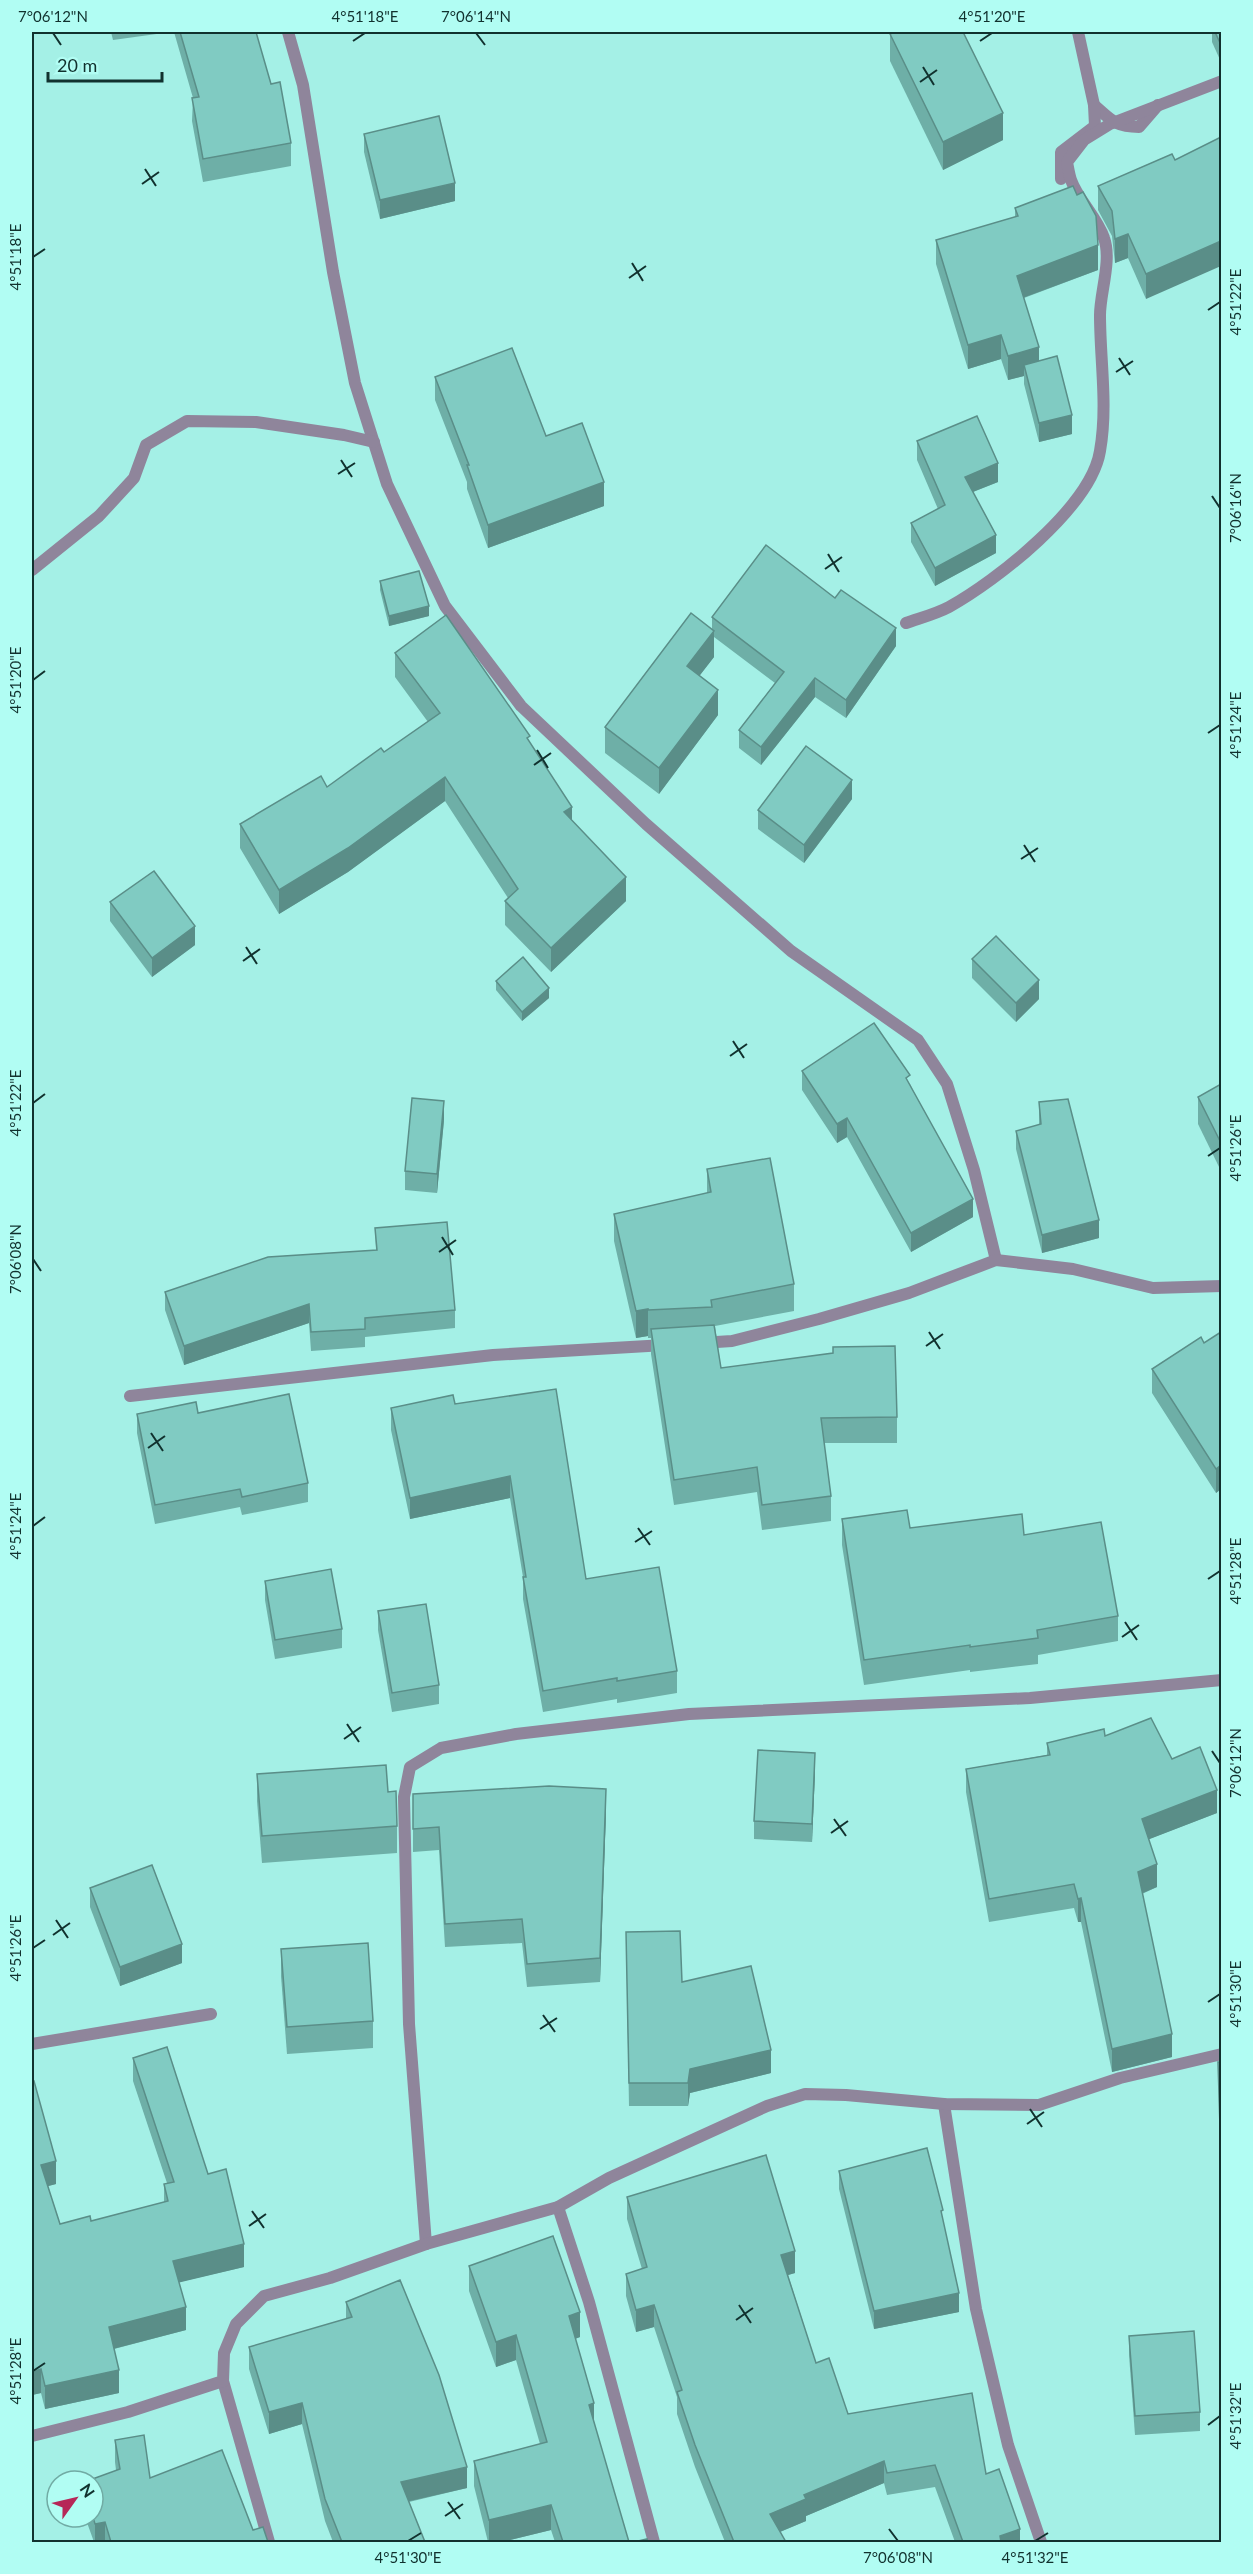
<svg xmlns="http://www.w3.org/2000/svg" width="1253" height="2574" font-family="Lato,sans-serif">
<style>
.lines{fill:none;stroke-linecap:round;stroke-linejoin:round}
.minor{stroke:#8f859b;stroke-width:12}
.wall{fill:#6eafa7}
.shaded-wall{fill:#5a8e88}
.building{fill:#80cbc2;stroke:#5a8e88;stroke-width:1.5}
.ticks{fill:none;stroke:#11312e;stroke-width:2}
.neatline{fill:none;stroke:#11312e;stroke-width:2}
.ticks-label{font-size:15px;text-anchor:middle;fill:#11312e}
</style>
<rect width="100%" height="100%" fill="#a4f0e6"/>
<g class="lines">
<g class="minor">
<polyline points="288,32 303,85 333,272 355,383 387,484 445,606 521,706 646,824 791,951 918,1040 947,1084 974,1170 996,1260"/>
<path d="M1094 105C1111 120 1115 127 1139 127L1158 105"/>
<polyline points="1061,179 1061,152 1095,126 1094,105 1078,32"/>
<polyline points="32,570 99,516 134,478 146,445 187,421 256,422 344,435 374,442"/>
<path d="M906 623C920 618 936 614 949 607 996 581 1091 507 1100 451 1108 406 1100 360 1100 315 1100 293 1112 260 1104 238 1097 217 1078 200 1071 180 1069 174 1068 167 1067 162L1084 140 1110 124 1222 81"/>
<polyline points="701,1343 732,1341 819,1319 909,1293 996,1260 1073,1269 1153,1288 1222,1286"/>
<polyline points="130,1396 493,1355 665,1345"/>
<polyline points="32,2044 211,2014"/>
<polyline points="944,2104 976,2309 1008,2445 1041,2542"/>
<polyline points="558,2207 589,2302 654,2542"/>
<polyline points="426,2244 409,2024 404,1797 410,1767 441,1748 516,1734 689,1714 1030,1698 1222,1680"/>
<polyline points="223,2381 269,2542"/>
<polyline points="32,2436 128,2412 223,2381 224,2353 236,2324 264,2296 330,2278 426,2244 558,2207 609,2178 767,2106 805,2094 846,2095 944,2104 1039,2105 1120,2078 1222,2054"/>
</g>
</g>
<g class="wall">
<polygon points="111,32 171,32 113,40"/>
<polygon points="174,32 256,32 271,84 291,143 291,166 203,182 192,121 193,98"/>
<polygon points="1212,32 1221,32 1221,62 1212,42"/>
<polygon points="890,34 1003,140 943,170 890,61"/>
<polygon points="364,134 455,201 380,219 364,152"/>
<polygon points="1172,154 1146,299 1128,258 1115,263 1112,236 1098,210 1098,186"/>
<polygon points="1077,195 1098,270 1024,298 1039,361 1072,434 1039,442 1024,384 1024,376 1008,380 1001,359 968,369 936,264 936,240 1015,217 1015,208"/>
<polygon points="435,377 546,436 604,506 488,548 467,489 467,482 435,400"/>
<polygon points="917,441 998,482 973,492 996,553 935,586 911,542 911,523 938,509 917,460"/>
<polygon points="380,581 429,616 389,626 380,590"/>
<polygon points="712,617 896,646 846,718 815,697 761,765 739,748 739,730 775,683 714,637 714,657 699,676 718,715 659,794 605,753 605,727 712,629"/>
<polygon points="395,653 530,743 572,820 626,901 551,972 505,925 505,901 508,898 445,801 348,872 279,914 240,848 240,824 327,787 384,752 428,722 395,677"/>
<polygon points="852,799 804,863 758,829 758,810"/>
<polygon points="110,902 195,945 152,977 110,921"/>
<polygon points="972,959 1039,999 1016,1022 972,978"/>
<polygon points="496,981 549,998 522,1021 496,990"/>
<polygon points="802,1071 910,1084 973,1217 911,1252 847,1137 837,1143 802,1090"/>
<polygon points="1221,1084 1221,1171 1198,1124 1198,1097"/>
<polygon points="1039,1102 1099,1238 1042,1253 1016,1149 1016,1131 1039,1125"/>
<polygon points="444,1120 437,1193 405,1190 405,1171"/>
<polygon points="707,1169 794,1284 794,1311 715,1326 721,1368 897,1417 897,1443 824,1443 831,1496 831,1521 762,1530 757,1492 674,1505 651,1354 651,1338 648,1338 648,1336 636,1338 614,1241 614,1214 707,1193"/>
<polygon points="375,1228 455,1310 455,1328 365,1337 365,1347 311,1351 309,1323 184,1365 165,1310 165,1292 376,1250"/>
<polygon points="1221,1332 1221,1489 1216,1493 1152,1393 1152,1369 1204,1343"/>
<polygon points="455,1404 586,1579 677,1671 677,1693 617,1703 617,1699 543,1712 523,1599 523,1577 510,1498 410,1519 391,1430 391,1408"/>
<polygon points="198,1413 308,1483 308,1502 242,1515 240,1507 155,1524 137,1433 137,1414"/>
<polygon points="842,1519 910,1528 1024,1535 1118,1616 1118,1641 1038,1655 1038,1664 970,1672 970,1670 864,1685 842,1545"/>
<polygon points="265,1581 342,1629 342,1648 275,1659 265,1600"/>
<polygon points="378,1611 439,1685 439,1704 392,1712 378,1630"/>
<polygon points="1105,1736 1172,1759 1217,1813 1149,1839 1157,1887 1142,1894 1172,2057 1112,2072 1081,1922 1078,1922 1074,1908 989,1922 966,1792 966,1769 1047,1755 1047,1743"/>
<polygon points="815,1772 812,1842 754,1839 754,1821"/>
<polygon points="257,1774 388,1792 397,1826 397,1853 262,1863 257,1801"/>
<polygon points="413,1794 606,1812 600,1982 527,1987 522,1943 445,1947 439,1850 413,1852"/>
<polygon points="90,1888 182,1963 120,1986 90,1907"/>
<polygon points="626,1932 682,1982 771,2073 690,2093 688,2106 629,2106"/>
<polygon points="281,1949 373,2021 373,2048 287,2054 281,1976"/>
<polygon points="133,2058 208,2174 244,2267 179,2282 186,2330 114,2349 119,2393 45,2409 41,2393 32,2395 32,2082 56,2184 48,2186 60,2224 91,2221 164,2202 164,2184 167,2183 133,2081"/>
<polygon points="1218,2062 1221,2062 1221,2146 1220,2146"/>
<polygon points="839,2171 943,2221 959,2312 874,2329 839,2189"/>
<polygon points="627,2197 795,2273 788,2275 816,2363 848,2414 986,2474 1020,2542 955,2542 935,2487 887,2495 884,2483 806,2516 806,2521 780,2532 786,2542 725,2542 695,2467 677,2414 677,2397 654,2327 636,2332 626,2296 626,2274 642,2269 627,2219"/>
<polygon points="469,2266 580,2337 575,2339 594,2423 629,2542 555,2542 551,2530 502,2542 488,2542 474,2486 474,2461 540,2444 516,2360 496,2367 469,2291"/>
<polygon points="346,2302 467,2488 409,2502 425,2542 333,2542 325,2521 302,2424 269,2434 249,2369 249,2347 346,2319"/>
<polygon points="1129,2336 1200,2412 1200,2431 1135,2435 1129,2355"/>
<polygon points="115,2440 150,2478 253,2530 268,2542 94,2542 85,2517 93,2517 116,2470 115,2462"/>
</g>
<g class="shaded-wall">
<polygon points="1003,113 1003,140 943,170 943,142"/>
<polygon points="455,183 455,201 380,219 380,200"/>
<polygon points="1128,234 1128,258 1115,263 1115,239"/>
<polygon points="1221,241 1221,266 1146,299 1146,274"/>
<polygon points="1098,245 1098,270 1017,300 1017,276"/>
<polygon points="1001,335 1001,359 968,369 968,345"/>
<polygon points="1039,347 1039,371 1024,365 1024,376 1008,380 1008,356"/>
<polygon points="1072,415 1072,434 1039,442 1039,423"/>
<polygon points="998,463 998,482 965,495 965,477"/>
<polygon points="604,482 604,506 488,548 488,525"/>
<polygon points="996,535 996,553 935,586 935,568"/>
<polygon points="429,606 429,616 389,626 389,616"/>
<polygon points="896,628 896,646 846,718 846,700"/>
<polygon points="714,631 714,657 687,692 687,666"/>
<polygon points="815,678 815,697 761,765 761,747"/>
<polygon points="718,690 718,715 659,794 659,768"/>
<polygon points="445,777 445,801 348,872 279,914 279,890"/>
<polygon points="852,780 852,799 804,863 804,845"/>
<polygon points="572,807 572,831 564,812"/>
<polygon points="626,877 626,901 551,972 551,948"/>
<polygon points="195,926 195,945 152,977 152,958"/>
<polygon points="1039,980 1039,999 1016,1022 1016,1003"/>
<polygon points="549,988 549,998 522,1021 522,1012"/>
<polygon points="444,1101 444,1120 437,1193 437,1174"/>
<polygon points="847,1118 847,1137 837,1143 837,1124"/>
<polygon points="973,1199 973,1217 911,1252 911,1233"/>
<polygon points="1099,1220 1099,1238 1042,1253 1042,1235"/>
<polygon points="309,1304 309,1323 184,1365 184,1346"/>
<polygon points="648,1309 648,1336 636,1338 636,1311"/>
<polygon points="1221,1465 1221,1489 1216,1493 1216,1469"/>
<polygon points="510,1476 510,1498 410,1519 410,1498"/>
<polygon points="815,1753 815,1772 812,1842 812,1824"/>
<polygon points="606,1789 606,1812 600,1982 600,1958"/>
<polygon points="1217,1790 1217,1813 1142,1842 1142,1819"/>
<polygon points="1157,1864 1157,1887 1138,1895 1138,1872"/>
<polygon points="1081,1898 1081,1922 1078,1922 1078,1899"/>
<polygon points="182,1944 182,1963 120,1986 120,1967"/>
<polygon points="1172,2034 1172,2057 1112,2072 1112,2049"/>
<polygon points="771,2050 771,2073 690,2093 688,2106 688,2083 690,2069"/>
<polygon points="56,2161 56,2184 41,2188 41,2165"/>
<polygon points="244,2244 244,2267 173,2284 173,2261"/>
<polygon points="795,2251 795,2273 781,2277 781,2255"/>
<polygon points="959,2293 959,2312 874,2329 874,2311"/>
<polygon points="654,2305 654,2327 636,2332 636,2310"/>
<polygon points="186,2307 186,2330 109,2350 109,2327"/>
<polygon points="580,2312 580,2337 569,2341 569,2316"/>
<polygon points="516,2335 516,2360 496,2367 496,2342"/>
<polygon points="41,2369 41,2393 32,2395 32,2372"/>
<polygon points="119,2370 119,2393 45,2409 45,2386"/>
<polygon points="302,2403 302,2424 269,2434 269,2412"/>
<polygon points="594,2403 594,2428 589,2405"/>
<polygon points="884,2461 884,2483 806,2516 806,2521 770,2536 770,2514 804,2495"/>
<polygon points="467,2467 467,2488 401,2503 401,2482"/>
<polygon points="551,2505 551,2530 502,2542 489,2542 489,2520"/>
<polygon points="105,2522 105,2542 95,2542 95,2524"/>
<polygon points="1020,2529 1020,2542 1000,2542 1000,2536"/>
</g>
<g class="building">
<polygon points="180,32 256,32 271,84 280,82 291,143 203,159 192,98 199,97"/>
<polygon points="895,32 963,32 1003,113 943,142 890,34"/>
<polygon points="1215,32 1221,32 1221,45"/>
<polygon points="439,116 455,183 380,200 364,134"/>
<polygon points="1221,137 1221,241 1146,274 1128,234 1115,239 1112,211 1098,186 1172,154 1175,160"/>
<polygon points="1073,186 1077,195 1083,192 1096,216 1098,245 1017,276 1039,347 1008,356 1001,335 968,345 936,240 1018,216 1015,208"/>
<polygon points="512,348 546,436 582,423 604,482 488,525 467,465 469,465 435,377"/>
<polygon points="1057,356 1072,415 1039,423 1024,365"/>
<polygon points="977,416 998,463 965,477 996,535 935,568 911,523 945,505 917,441"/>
<polygon points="766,545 835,598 841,590 896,628 846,700 815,678 761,747 739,730 784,672 712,617"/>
<polygon points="419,571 429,606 389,616 380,581"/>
<polygon points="691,613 714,631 687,666 718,690 659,768 605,727"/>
<polygon points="446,615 530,736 527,738 572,807 564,812 626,877 551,948 505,901 518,889 445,777 348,848 279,890 240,824 321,776 327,787 381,748 384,752 440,713 395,653"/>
<polygon points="806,746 852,780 804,845 758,810"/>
<polygon points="154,871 195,926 152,958 110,902"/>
<polygon points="996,936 1039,980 1016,1003 972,959"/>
<polygon points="523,957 549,988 522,1012 496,981"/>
<polygon points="874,1023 910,1075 906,1078 973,1199 911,1233 847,1118 837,1124 802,1071"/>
<polygon points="1221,1084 1221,1143 1198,1097"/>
<polygon points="412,1098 444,1101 437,1174 405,1171"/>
<polygon points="1068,1099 1099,1220 1042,1235 1016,1131 1041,1124 1039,1102"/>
<polygon points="770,1158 794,1284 711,1300 712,1307 648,1310 648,1309 636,1311 614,1214 711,1192 707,1169"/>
<polygon points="447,1222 455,1310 365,1318 365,1329 311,1332 309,1304 184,1346 165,1292 268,1257 377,1250 375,1228"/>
<polygon points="714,1325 721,1368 833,1353 833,1347 895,1346 897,1417 821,1418 831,1496 762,1505 757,1467 674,1480 651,1329"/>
<polygon points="1221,1332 1221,1465 1216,1469 1152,1369 1201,1337 1204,1343"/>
<polygon points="556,1389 586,1579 659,1567 677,1671 617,1681 617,1678 543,1691 523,1577 526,1577 510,1476 410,1498 391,1408 453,1395 455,1404"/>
<polygon points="289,1394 308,1483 242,1497 240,1489 155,1505 137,1414 196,1402 198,1413"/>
<polygon points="907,1510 910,1528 1022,1514 1024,1535 1101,1522 1118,1616 1037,1630 1038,1638 970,1647 970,1645 864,1660 842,1519"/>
<polygon points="331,1569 342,1629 275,1640 265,1581"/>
<polygon points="426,1604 439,1685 392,1693 378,1611"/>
<polygon points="1151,1718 1172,1759 1200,1747 1217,1790 1142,1819 1157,1864 1138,1872 1172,2034 1112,2049 1081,1898 1078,1899 1074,1884 989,1899 966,1769 1050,1755 1047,1743 1104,1729 1105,1736"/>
<polygon points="758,1750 815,1753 812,1824 754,1821"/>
<polygon points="386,1765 388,1792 396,1791 397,1826 262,1836 257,1774"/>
<polygon points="549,1786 606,1789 600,1958 527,1964 522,1919 445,1924 439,1827 413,1829 413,1794"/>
<polygon points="152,1865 182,1944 120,1967 90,1888"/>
<polygon points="680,1931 682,1982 751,1966 771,2050 690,2069 688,2083 629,2083 626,1932"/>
<polygon points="368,1943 373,2021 287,2027 281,1949"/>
<polygon points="167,2047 208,2174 226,2169 244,2244 173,2261 186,2307 109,2327 119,2370 45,2386 41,2369 32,2372 32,2082 34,2081 56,2161 41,2165 60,2224 90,2216 91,2221 168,2201 164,2184 174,2182 133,2058"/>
<polygon points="1218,2062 1221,2062 1221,2127 1220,2127"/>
<polygon points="927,2148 943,2210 941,2211 959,2293 874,2311 839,2171"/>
<polygon points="766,2155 795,2251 781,2255 816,2363 829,2358 848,2414 972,2393 986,2474 999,2469 1020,2529 1000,2536 1001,2542 963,2542 935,2465 887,2473 884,2461 804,2495 806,2499 770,2514 786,2542 734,2542 695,2445 677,2392 682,2390 654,2305 636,2310 626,2274 647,2267 627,2197"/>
<polygon points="553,2236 580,2312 569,2316 594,2403 589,2405 629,2542 563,2542 551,2505 489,2520 474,2461 547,2442 516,2335 496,2342 469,2266"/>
<polygon points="400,2280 439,2375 467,2467 401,2482 425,2542 342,2542 325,2499 302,2403 269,2412 249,2347 352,2317 346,2302"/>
<polygon points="1194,2331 1200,2412 1135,2416 1129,2336"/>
<polygon points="144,2435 150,2478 222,2450 253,2530 263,2527 268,2542 111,2542 105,2522 95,2524 93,2517 93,2481 87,2481 120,2469 115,2440"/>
<polygon points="647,2539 648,2542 634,2542"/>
</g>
<path class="ticks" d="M53 33 61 45M476 33 485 45M353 41 365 33M980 41 992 33M923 67 934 85M920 82 937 70M145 169 156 186M142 184 159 172M33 257 45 249M632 263 643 281M629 278 646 266M1208 310 1220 302M1119 358 1130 375M1116 372 1133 361M341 460 352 477M338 474 355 463M1212 496 1220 508M828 554 839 572M825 569 842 557M33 680 45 671M1208 733 1220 725M537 750 548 768M534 765 551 753M1024 845 1035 862M1021 859 1038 848M246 947 257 964M243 961 260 949M733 1041 744 1058M730 1056 747 1044M33 1103 45 1094M1208 1156 1220 1148M442 1237 453 1255M439 1252 456 1240M33 1259 41 1271M929 1332 940 1349M926 1346 943 1334M151 1433 163 1451M148 1448 165 1436M33 1526 45 1517M638 1528 650 1545M635 1542 652 1531M1208 1579 1220 1571M1125 1622 1137 1640M1122 1637 1139 1625M347 1724 359 1742M344 1739 361 1727M1212 1751 1220 1763M834 1819 846 1836M831 1833 848 1821M56 1920 68 1938M53 1935 70 1923M33 1948 45 1940M1208 2002 1220 1994M543 2015 555 2032M540 2029 557 2018M1030 2109 1042 2127M1027 2124 1044 2112M252 2211 264 2228M249 2226 266 2214M739 2305 751 2323M736 2320 753 2308M33 2371 45 2363M1208 2425 1220 2416M448 2502 460 2519M445 2516 463 2504M889 2529 898 2541M408 2541 421 2533M1035 2541 1048 2533"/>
<rect width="1253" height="2574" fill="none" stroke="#b1fdf3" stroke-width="66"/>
<g transform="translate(75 2499) rotate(56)"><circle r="28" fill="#b1fdf3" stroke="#71aba4" stroke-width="1.5"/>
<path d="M0-4.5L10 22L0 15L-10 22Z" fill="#b62758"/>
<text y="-9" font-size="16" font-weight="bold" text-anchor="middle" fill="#11312e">N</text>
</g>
<path d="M48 72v9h114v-9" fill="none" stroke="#11312e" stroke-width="3"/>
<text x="57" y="72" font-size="18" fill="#11312e" stroke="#b1fdf3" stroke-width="4.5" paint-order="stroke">20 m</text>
<rect x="33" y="33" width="1187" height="2508" class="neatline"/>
<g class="ticks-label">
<text x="53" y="22">7°06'12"N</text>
<text x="365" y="22">4°51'18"E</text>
<text x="476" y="22">7°06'14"N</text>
<text x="992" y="22">4°51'20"E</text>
<text transform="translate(16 257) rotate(-90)" y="5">4°51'18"E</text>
<text transform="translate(1236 302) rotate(-90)" y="5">4°51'22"E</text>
<text transform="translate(1236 508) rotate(-90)" y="5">7°06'16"N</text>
<text transform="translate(16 680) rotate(-90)" y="5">4°51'20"E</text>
<text transform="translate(1236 725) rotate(-90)" y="5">4°51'24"E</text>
<text transform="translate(16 1103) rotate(-90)" y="5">4°51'22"E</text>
<text transform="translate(1236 1148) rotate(-90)" y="5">4°51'26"E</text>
<text transform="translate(16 1259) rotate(-90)" y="5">7°06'08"N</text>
<text transform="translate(16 1526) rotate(-90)" y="5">4°51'24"E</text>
<text transform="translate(1236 1571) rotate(-90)" y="5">4°51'28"E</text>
<text transform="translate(1236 1763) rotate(-90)" y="5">7°06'12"N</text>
<text transform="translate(16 1948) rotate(-90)" y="5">4°51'26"E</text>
<text transform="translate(1236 1994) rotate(-90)" y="5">4°51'30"E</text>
<text transform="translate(16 2371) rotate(-90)" y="5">4°51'28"E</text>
<text transform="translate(1236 2416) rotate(-90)" y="5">4°51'32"E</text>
<text x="408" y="2563">4°51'30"E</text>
<text x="898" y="2563">7°06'08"N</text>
<text x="1035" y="2563">4°51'32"E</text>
</g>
</svg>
